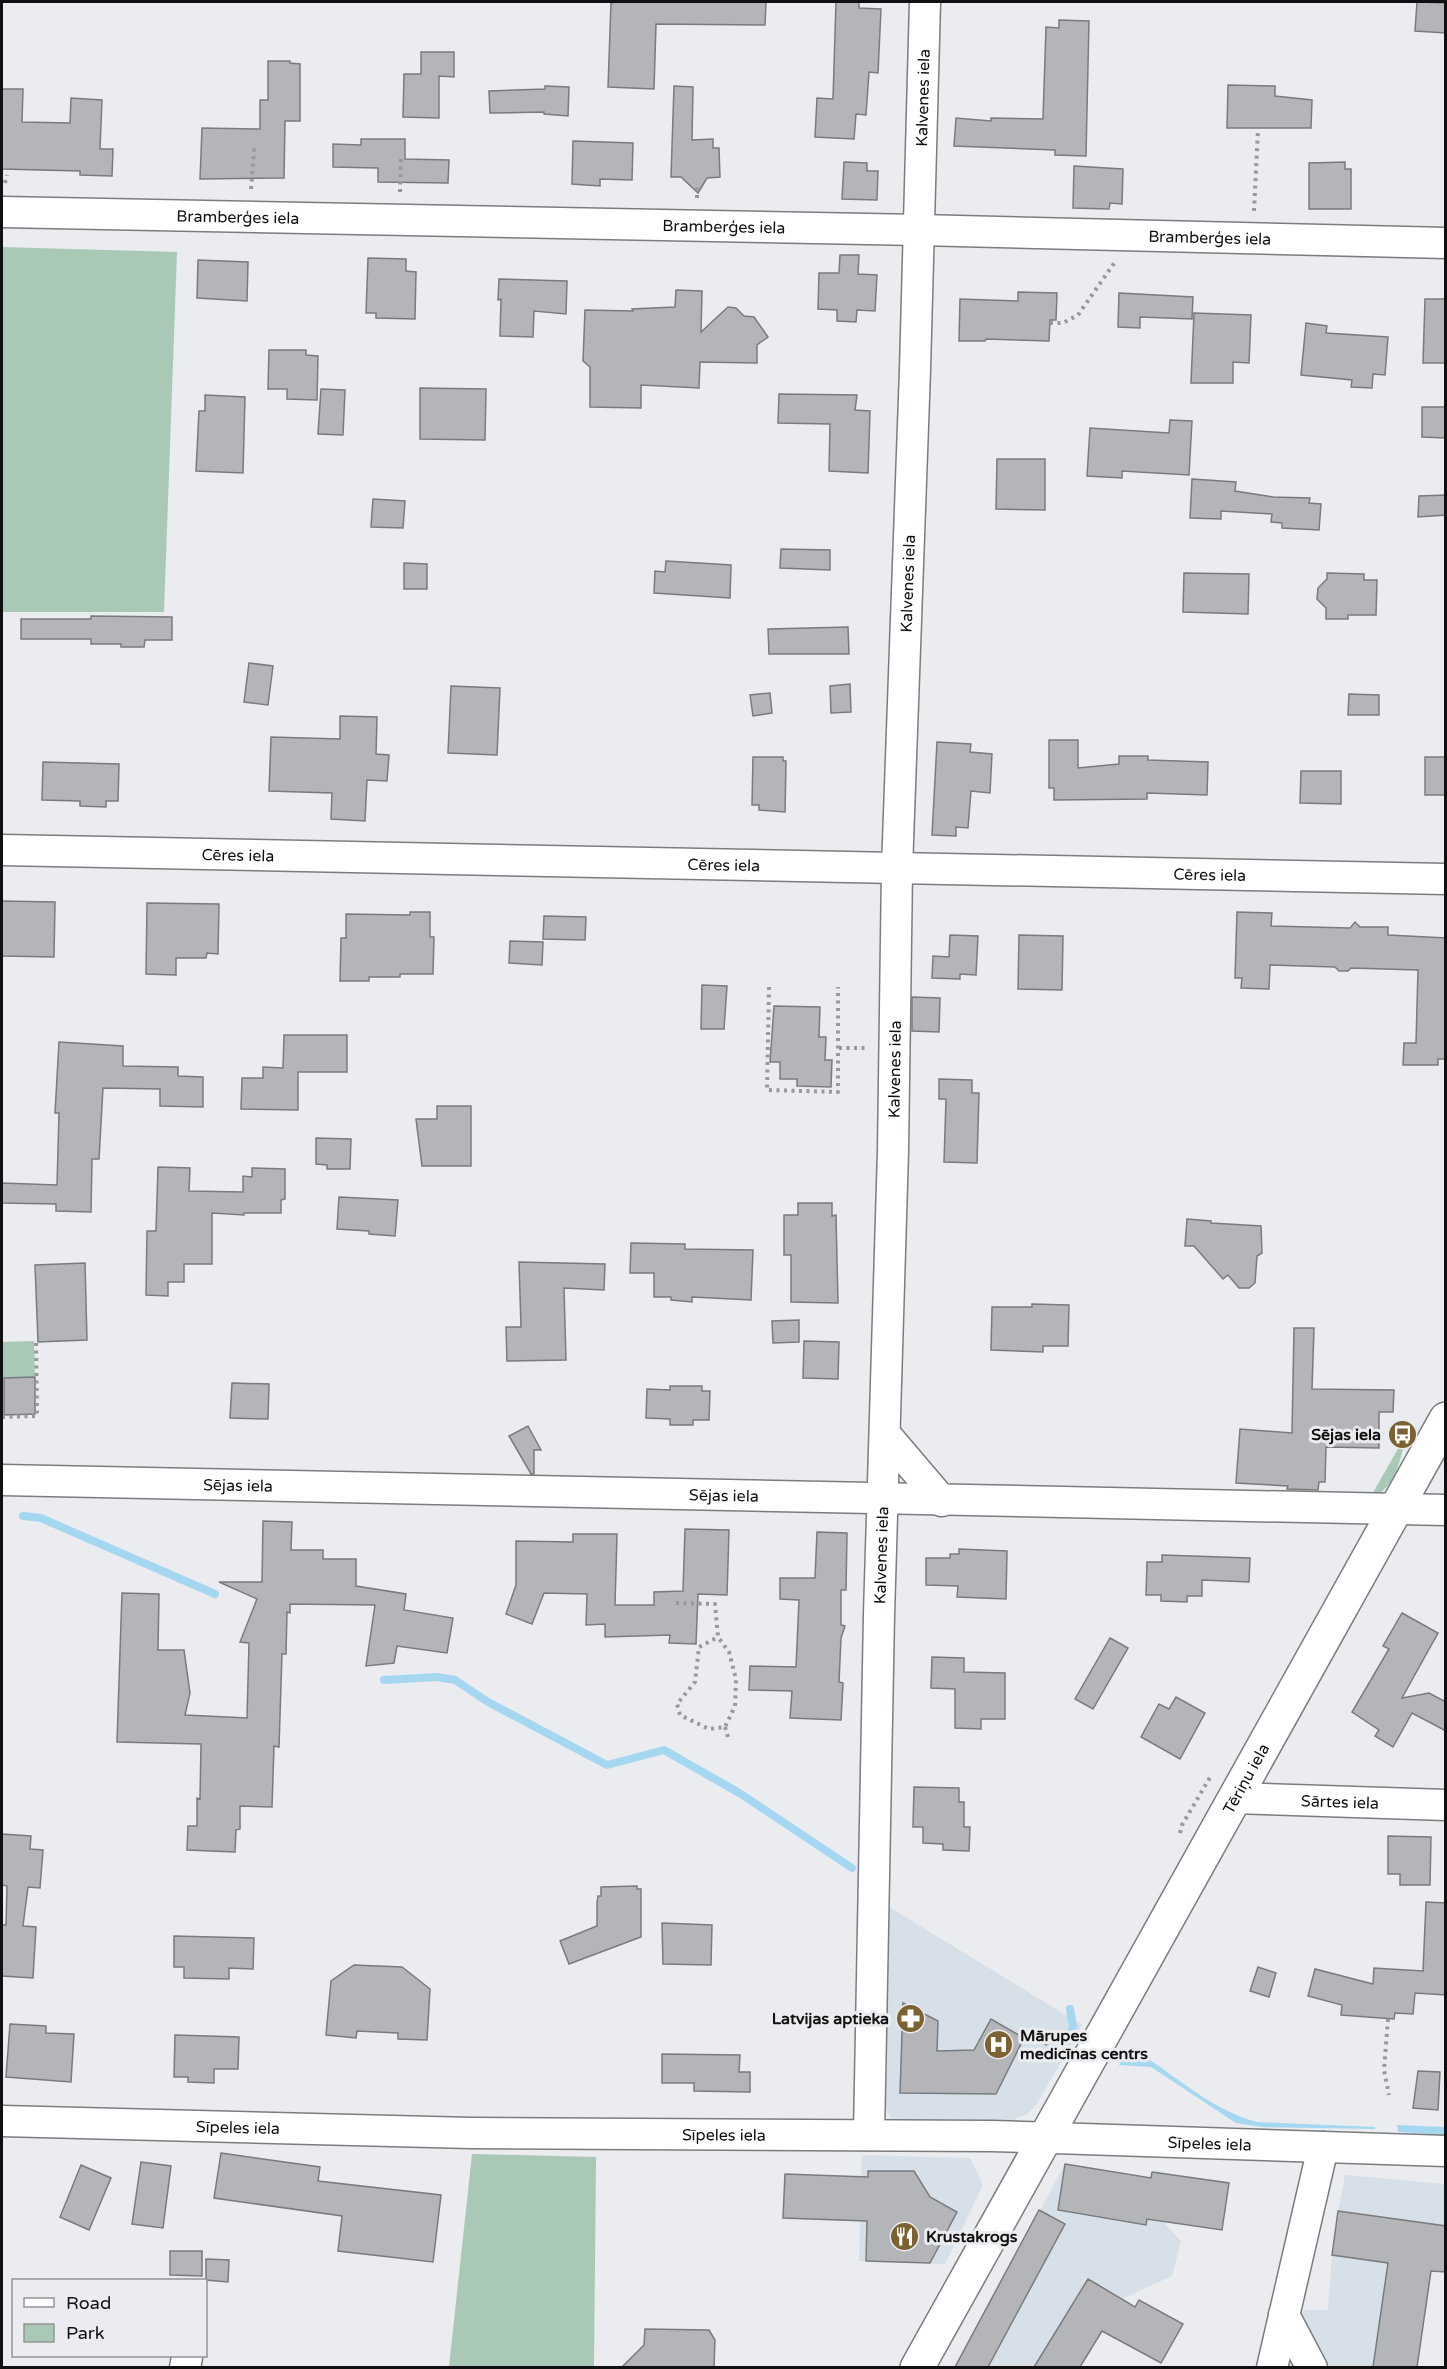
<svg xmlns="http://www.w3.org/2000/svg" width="1447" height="2369" font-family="'Varela Round',sans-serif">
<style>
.built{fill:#d7e0e8}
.green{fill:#a9c8b5}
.water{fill:#a6d7f0}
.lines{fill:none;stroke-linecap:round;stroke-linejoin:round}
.stream{stroke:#a6d7f0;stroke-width:8}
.building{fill:#b3b5b8;stroke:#797b7e;stroke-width:1.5}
.minor-casing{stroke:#7a7d7f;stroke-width:33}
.primary-casing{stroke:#7a7d7f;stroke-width:36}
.path{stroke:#97999b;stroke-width:4;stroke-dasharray:3 4.5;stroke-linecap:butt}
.minor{stroke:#fff;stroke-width:30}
.primary{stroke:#fff;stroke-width:33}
.labels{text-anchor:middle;stroke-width:6;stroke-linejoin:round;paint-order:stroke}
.street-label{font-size:16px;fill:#0f1011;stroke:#eaecef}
.poi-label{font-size:16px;font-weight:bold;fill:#0f1011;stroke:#eaecef;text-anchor:end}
</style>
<rect width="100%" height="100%" fill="#eaecef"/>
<g class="built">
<polygon points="881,1902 1082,2025 1037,2104 1028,2114 1016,2118 1015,2125 902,2123 891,2117 879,2100"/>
<polygon points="862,2155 970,2158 983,2185 945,2264 859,2261"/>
<polygon points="1065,2164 1151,2178 1153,2170 1170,2173 1166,2195 1165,2224 1181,2241 1172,2276 1122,2299 1080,2367 955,2368"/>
<polygon points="1345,2175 1445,2184 1445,2226 1338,2211"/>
<polygon points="1332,2255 1388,2263 1373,2367 1273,2368 1280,2333 1305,2310 1328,2310"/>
</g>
<g class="green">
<polygon points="2,247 177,252 164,612 2,612"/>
<polygon points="34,1341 35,1377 2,1378 2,1342"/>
<path d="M1404 1444C1399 1466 1393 1490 1370 1498L1399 1447Z"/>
<polygon points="472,2154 596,2157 594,2367 449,2367"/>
</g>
<g class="water">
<path d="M1122 2059 1135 2061 1150 2060C1185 2084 1216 2111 1257 2122L1375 2127V2129L1262 2127 1236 2123 1151 2067 1119 2065Z"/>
<polygon points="1397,2125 1445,2127 1445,2135 1398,2132"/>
</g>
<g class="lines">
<g class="stream">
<polyline points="23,1516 41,1518 215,1594"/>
<polyline points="384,1680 437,1677 455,1680 488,1702 607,1765 664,1750 741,1794 852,1868"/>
<polyline points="1067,2040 1073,2027 1070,2009"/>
</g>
</g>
<g class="building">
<polygon points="616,2 766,2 765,25 656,24 654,89 608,87 611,3"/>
<polygon points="836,2 859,2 859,8 881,9 878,73 869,72 866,115 856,114 854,139 815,137 817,98 833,99"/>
<polygon points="1417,2 1446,3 1446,33 1415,31"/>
<polygon points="1059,20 1089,21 1086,156 1055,155 1055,150 954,146 956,118 991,121 991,118 1043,119 1046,27 1059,28"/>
<polygon points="421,52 454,52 454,77 439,76 439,118 403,117 404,74 421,74"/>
<polygon points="268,61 290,61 290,63 300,64 300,121 285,121 284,178 200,179 202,128 260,129 260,100 268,100"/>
<polygon points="1228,85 1275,86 1275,96 1312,100 1311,128 1227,128"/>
<polygon points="545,86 569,87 568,116 544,114 544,112 490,113 489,91 545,89"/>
<polygon points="674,86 693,87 692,140 713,139 713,148 719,148 720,177 707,178 698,193 681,177 671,177"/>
<polygon points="2,89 23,89 22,122 70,123 71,98 102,100 100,149 113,149 112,176 80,175 80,171 2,169"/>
<polygon points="361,139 405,139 405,159 449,160 448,183 378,182 378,168 333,167 333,144 361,145"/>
<polygon points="573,141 633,143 632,180 600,179 600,186 572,184"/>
<polygon points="844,162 867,163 867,171 878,171 877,200 842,199"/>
<polygon points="1345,162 1345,169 1351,169 1351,209 1309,209 1309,163"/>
<polygon points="1074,166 1123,169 1122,204 1110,203 1109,209 1073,208"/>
<polygon points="840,255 859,255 858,274 877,275 875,311 857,310 856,322 837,321 837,310 818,309 819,273 839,273"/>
<polygon points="368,258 406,259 406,271 416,272 415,319 376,318 376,313 366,313"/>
<polygon points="198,260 248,262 247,301 197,298"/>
<polygon points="499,279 567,281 566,314 534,311 533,337 500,336 501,299 498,300"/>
<polygon points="676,290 702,291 701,332 728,307 736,308 744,316 754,317 768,337 757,345 757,363 700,362 699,388 641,385 641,408 590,407 590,367 583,361 585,310 633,311 632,309 675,307"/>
<polygon points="1018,292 1057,293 1056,320 1050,320 1049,341 986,339 985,341 959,341 960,299 1018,301"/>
<polygon points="1119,293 1193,297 1192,319 1140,317 1140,328 1118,327"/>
<polygon points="1425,299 1446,299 1446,363 1423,363"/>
<polygon points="1194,313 1251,315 1249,363 1233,362 1233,383 1191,383"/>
<polygon points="1306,323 1327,326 1326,333 1388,337 1385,375 1373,374 1372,388 1351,387 1352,380 1301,375"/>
<polygon points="269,350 306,350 306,355 318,356 317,400 287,399 287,389 268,389"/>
<polygon points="420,388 486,389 485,440 420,439"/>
<polygon points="321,389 345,390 343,435 318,434"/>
<polygon points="779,394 857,395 855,410 870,411 868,473 829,471 830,424 778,423"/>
<polygon points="205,395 245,397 243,473 196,471 199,411 205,411"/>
<polygon points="1422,407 1446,407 1446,438 1422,437"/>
<polygon points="1170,420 1192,421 1189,475 1122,471 1122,478 1087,476 1090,428 1169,433"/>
<polygon points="997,459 1045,459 1045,510 996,509"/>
<polygon points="1192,479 1236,482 1235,491 1273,497 1310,498 1309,503 1321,504 1319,530 1282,528 1282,523 1271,522 1272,514 1221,511 1221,519 1190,518"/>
<polygon points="1446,495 1446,515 1418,517 1419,496"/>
<polygon points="373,499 405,501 403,528 371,527"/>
<polygon points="781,549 830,550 830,570 780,568"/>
<polygon points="666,561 731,565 730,598 654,593 655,571 665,572"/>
<polygon points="404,563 427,564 427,589 404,589"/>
<polygon points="1184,573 1249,574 1248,614 1183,612"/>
<polygon points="1327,573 1364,574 1364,580 1377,580 1376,615 1348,615 1348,619 1326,619 1326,608 1317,599 1318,588 1327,579"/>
<polygon points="91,616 172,617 172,640 145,640 144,647 121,647 121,644 91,644 91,639 21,639 21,619 91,619"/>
<polygon points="848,627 849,654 769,654 768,629"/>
<polygon points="249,663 273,666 268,705 244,702"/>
<polygon points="850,684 851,712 831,713 830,686"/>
<polygon points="451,686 500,688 497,755 448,753"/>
<polygon points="770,693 772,713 753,716 750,695"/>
<polygon points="1349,694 1379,695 1379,715 1348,715"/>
<polygon points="340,716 377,717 376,754 389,755 387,781 367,780 365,821 331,819 332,793 269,791 271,737 340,739"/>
<polygon points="1049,740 1078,740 1078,768 1119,764 1119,756 1148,756 1148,760 1208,762 1207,795 1147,793 1147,799 1054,800 1054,788 1049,788"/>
<polygon points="937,742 971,744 970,752 992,754 990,793 971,791 968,828 956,827 956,836 932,835"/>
<polygon points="753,757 783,757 783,761 786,761 785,812 759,810 759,805 752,805"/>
<rect x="1425" y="757" width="21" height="38"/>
<polygon points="43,762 119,764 118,801 106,801 106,807 80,806 80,801 42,800"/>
<polygon points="1301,771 1341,771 1341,804 1300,803"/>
<polygon points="2,901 55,902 54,957 2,956"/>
<polygon points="147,903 219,904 218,954 207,953 206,958 176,958 176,975 146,974"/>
<polygon points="410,912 430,912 430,937 434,937 433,974 400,974 400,977 369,977 369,981 340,981 341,938 346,938 346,914 410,915"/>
<polygon points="1237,912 1272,913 1271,926 1350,928 1355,922 1360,927 1388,927 1388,935 1446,938 1446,1059 1438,1059 1438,1065 1403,1065 1404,1043 1416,1043 1418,970 1351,968 1348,971 1339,971 1335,967 1270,965 1269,989 1241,988 1242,978 1235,978"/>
<polygon points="544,916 586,917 585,940 543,939"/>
<polygon points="950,935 978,936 976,975 960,974 960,979 932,978 933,956 949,957"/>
<polygon points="1019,935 1063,936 1062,990 1018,989"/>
<polygon points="510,941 543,942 542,965 509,963"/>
<polygon points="702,985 727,986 724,1029 701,1029"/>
<polygon points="912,997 940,998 939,1032 912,1031"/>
<polygon points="774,1006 820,1007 819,1037 826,1037 825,1060 832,1060 831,1087 797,1086 797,1079 780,1079 780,1062 770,1062"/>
<polygon points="284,1035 347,1035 347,1072 298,1072 298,1110 241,1109 242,1078 263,1078 263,1067 283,1068"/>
<polygon points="59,1042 123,1046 123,1066 178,1067 178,1076 203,1077 203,1107 160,1106 160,1089 103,1088 99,1159 92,1159 91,1212 56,1211 56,1204 2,1203 2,1183 57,1185 59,1113 55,1113"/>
<polygon points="939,1079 972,1080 972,1093 979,1093 977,1163 944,1162 946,1099 939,1099"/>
<polygon points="437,1106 471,1106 471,1166 422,1166 416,1119 437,1119"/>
<polygon points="316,1138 351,1139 350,1169 327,1169 327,1165 316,1164"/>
<polygon points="158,1167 190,1168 189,1191 243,1192 243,1176 252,1177 252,1168 285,1169 285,1199 281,1200 281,1213 244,1213 244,1215 212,1213 212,1264 184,1264 184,1282 168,1282 168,1296 146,1295 147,1231 156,1231"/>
<polygon points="339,1197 398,1200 395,1236 369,1234 369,1231 337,1229"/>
<polygon points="798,1203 832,1203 832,1216 836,1215 838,1303 791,1302 791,1255 784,1255 784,1215 798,1215"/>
<polygon points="1187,1219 1211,1221 1211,1223 1261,1226 1262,1253 1257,1256 1255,1283 1249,1288 1239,1288 1228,1275 1223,1279 1194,1246 1185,1246"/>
<polygon points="631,1243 685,1244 685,1249 753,1250 751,1300 692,1297 692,1302 671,1300 671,1297 654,1297 654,1273 630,1273"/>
<polygon points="519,1262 605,1264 604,1290 564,1288 566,1360 507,1361 506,1327 521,1327"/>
<polygon points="85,1263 87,1340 38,1342 35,1265"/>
<polygon points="1032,1304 1069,1305 1068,1346 1043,1346 1043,1352 991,1350 992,1307 1032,1307"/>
<polygon points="799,1320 799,1342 773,1343 772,1321"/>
<polygon points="1294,1328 1314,1328 1312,1389 1394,1390 1393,1412 1379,1412 1379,1448 1326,1447 1325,1482 1319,1482 1318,1490 1287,1489 1288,1486 1236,1483 1240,1429 1292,1433"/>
<polygon points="804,1341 839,1342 838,1379 803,1378"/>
<polygon points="35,1377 35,1414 4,1415 4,1378"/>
<polygon points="232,1383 269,1384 268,1419 230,1418"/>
<polygon points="670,1386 702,1386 702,1391 710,1391 709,1420 693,1420 693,1425 670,1425 670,1419 646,1418 647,1389 670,1390"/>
<polygon points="528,1426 541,1450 534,1450 534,1474 531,1474 509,1436"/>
<polygon points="263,1521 292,1522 291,1550 323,1550 323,1559 356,1559 356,1586 406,1594 404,1610 453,1618 447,1653 397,1646 394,1663 366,1666 375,1605 290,1604 290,1613 287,1612 286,1654 282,1654 279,1747 274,1746 272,1807 240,1806 240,1829 236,1830 235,1852 187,1850 188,1826 197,1826 197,1798 200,1799 201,1744 117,1742 122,1593 159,1594 158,1650 184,1650 190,1693 185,1715 247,1718 249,1643 240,1642 257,1599 219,1582 262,1582"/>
<polygon points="685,1529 729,1530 727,1595 698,1594 696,1644 669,1643 670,1635 605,1637 605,1624 586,1625 587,1594 544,1593 532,1624 506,1614 516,1585 516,1541 573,1542 573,1534 617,1534 615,1605 654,1605 654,1592 683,1591"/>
<polygon points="817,1532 847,1533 846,1590 841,1590 841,1625 845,1626 841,1638 839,1682 843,1683 841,1720 790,1718 792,1691 749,1690 750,1666 796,1667 799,1600 780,1599 780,1578 815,1578"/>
<polygon points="959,1549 1007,1551 1006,1599 957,1597 958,1586 926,1585 926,1558 950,1558 950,1554 959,1554"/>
<polygon points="1162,1555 1250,1558 1249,1582 1202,1580 1202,1596 1187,1596 1187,1602 1161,1601 1161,1595 1146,1595 1147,1562 1162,1562"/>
<polygon points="1402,1613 1438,1633 1402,1698 1429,1693 1446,1702 1446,1731 1412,1713 1393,1747 1375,1736 1379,1730 1352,1712 1389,1649 1383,1646"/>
<polygon points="1110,1638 1128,1648 1093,1709 1075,1699"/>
<polygon points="932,1657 964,1658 964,1672 1005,1673 1005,1719 981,1719 981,1729 955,1728 955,1689 931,1688"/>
<polygon points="1176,1697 1205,1713 1180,1759 1141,1737 1159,1704 1169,1709"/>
<polygon points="914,1787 959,1788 959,1802 964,1802 964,1827 970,1827 969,1851 943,1850 943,1844 923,1843 923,1827 913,1827"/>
<polygon points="2,1834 31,1836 30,1849 43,1850 40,1888 28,1887 23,1926 36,1927 33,1978 2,1976 2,1925 6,1925 7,1886 2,1885"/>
<polygon points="1388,1836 1431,1837 1430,1885 1400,1885 1400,1874 1388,1874"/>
<polygon points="637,1886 637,1889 641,1889 641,1937 569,1964 560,1941 597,1926 597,1903 598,1896 601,1896 601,1887"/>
<polygon points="1426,1902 1446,1903 1446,1995 1415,1993 1413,2014 1395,2013 1394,2019 1341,2015 1342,2005 1308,1996 1315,1969 1373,1984 1374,1968 1423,1971"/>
<polygon points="662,1923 712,1925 711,1965 663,1964"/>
<polygon points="174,1936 254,1938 253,1969 229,1968 229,1979 184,1978 184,1967 174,1967"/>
<polygon points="354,1965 402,1967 430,1989 427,2040 398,2039 398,2033 357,2031 356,2038 326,2035 331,1981"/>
<polygon points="1258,1967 1276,1973 1269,1997 1250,1991"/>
<polygon points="903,2003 938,2021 937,2051 974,2050 991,2019 1024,2038 996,2094 900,2093"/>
<polygon points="10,2024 46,2026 46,2033 74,2034 71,2082 6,2077"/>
<polygon points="175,2035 239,2037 238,2069 214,2069 214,2083 188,2082 188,2077 174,2077"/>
<polygon points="662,2054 740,2055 739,2072 750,2072 750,2092 694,2091 694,2083 662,2083"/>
<polygon points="1418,2071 1440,2072 1438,2110 1413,2108"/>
<polygon points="221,2153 320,2167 318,2181 441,2195 433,2262 338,2251 342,2216 214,2198"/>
<polygon points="141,2162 171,2166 163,2228 132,2224"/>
<polygon points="1065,2164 1151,2178 1152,2172 1229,2183 1222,2230 1147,2219 1146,2225 1058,2210"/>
<polygon points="81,2165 111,2178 89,2230 60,2217"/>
<polygon points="868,2171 914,2171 930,2197 957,2212 930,2263 866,2261 867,2221 783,2218 785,2174 868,2177"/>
<polygon points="1039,2210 1065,2224 988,2367 955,2367"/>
<polygon points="1338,2211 1446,2226 1446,2272 1431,2271 1417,2367 1373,2367 1388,2263 1332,2255"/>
<polygon points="170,2251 202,2251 202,2276 170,2275"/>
<polygon points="206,2259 229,2260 228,2282 206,2280"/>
<polygon points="1088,2279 1135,2307 1139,2300 1183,2324 1161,2363 1102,2331 1080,2367 1034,2367"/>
<polygon points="645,2329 709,2330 715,2340 714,2367 622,2367 644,2345"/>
</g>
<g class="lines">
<defs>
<g id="minor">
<path id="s1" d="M2 212 919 230 1446 243"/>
<path id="s2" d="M2 850 1446 879"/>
<polyline points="885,1434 942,1501"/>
<path id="s3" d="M2 1480 1446 1510"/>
<path id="s4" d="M1234 1798 1446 1805"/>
<path id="s5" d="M2 2121 471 2133 992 2136 1446 2151"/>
<path id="s6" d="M869 2135 879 1615 893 1151 897 869 915 370 925 2"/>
<polyline points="1284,2315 1312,2368"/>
<polyline points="185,2368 187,2357"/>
<polyline points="1272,2368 1323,2147"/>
</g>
<g id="primary">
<path id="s7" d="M917 2368 1446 1419"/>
</g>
</defs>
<use href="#minor" class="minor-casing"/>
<use href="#primary" class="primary-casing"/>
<g class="path">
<polyline points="5,183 7,175"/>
<polyline points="251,189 254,150 256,150"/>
<polyline points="400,192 401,157"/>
<polyline points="697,198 697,187"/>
<polyline points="1254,211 1258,129"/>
<polyline points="1050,323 1063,323 1078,315 1115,262"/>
<polyline points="769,987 767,1090 838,1092 838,987"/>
<polyline points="839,1048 868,1048"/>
<polyline points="2,1417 37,1416 36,1341"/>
<polyline points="676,1603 715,1604 718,1637 729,1652 736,1679 735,1706 725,1727 709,1729 680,1715 677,1704 695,1682 699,1647 718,1637"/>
<polyline points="725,1727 728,1737"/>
<polyline points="1180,1833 1182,1825 1212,1774"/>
<polyline points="1388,2019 1384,2070 1389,2095"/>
<polyline points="1045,2043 1060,2051"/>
</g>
<use href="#minor" class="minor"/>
<use href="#primary" class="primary"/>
</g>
<defs>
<symbol id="bus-disc" viewBox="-11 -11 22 22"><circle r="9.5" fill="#7c6133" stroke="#eaecef"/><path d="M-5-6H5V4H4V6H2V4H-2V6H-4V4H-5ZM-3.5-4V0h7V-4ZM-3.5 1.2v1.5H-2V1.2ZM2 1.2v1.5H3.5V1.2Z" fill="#fff"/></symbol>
<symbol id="pharmacy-disc" viewBox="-11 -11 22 22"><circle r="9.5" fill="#7c6133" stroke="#eaecef"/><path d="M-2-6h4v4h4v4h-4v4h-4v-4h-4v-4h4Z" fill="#fff"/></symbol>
<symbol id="hospital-disc" viewBox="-11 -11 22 22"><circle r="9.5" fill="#7c6133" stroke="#eaecef"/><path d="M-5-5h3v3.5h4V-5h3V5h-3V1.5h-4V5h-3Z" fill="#fff"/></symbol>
<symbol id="restaurant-disc" viewBox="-11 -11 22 22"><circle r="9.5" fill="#7c6133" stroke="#eaecef"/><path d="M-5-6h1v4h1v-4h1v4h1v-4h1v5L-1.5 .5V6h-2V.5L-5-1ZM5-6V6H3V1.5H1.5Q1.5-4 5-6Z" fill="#fff"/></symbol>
</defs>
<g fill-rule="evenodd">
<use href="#bus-disc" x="1386" y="1418" width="33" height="33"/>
<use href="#pharmacy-disc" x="894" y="2002" width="33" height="33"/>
<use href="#hospital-disc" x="982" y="2028" width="33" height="33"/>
<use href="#restaurant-disc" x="888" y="2220" width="33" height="33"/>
</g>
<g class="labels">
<g class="street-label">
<text dy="6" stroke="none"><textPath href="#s6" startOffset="2038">Kalvenes iela</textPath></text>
<text dy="6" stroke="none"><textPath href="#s1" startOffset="236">Bramberģes iela</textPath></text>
<text dy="6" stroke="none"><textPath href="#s1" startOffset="722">Bramberģes iela</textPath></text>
<text dy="6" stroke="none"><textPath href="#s1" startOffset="1208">Bramberģes iela</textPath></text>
<text dy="6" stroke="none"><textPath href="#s6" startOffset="1552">Kalvenes iela</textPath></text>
<text dy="6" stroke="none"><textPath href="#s2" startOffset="236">Cēres iela</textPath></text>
<text dy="6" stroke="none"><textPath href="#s2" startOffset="722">Cēres iela</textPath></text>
<text dy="6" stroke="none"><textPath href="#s2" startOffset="1208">Cēres iela</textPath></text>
<text dy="6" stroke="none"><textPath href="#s6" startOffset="1066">Kalvenes iela</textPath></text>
<text dy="6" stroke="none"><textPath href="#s3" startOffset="236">Sējas iela</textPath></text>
<text dy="6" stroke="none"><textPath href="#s3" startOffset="722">Sējas iela</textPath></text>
<text dy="6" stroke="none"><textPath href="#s6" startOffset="580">Kalvenes iela</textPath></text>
<text dy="6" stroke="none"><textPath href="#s7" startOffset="675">Tēriņu iela</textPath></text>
<text dy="6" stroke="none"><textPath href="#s4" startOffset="106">Sārtes iela</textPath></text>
<text dy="6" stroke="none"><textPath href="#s5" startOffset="236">Sīpeles iela</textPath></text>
<text dy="6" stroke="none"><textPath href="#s5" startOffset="722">Sīpeles iela</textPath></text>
<text dy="6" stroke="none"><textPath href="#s5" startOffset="1208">Sīpeles iela</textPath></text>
</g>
<g class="poi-label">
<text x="1381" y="1440">Sējas iela</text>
<text x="889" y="2024">Latvijas aptieka</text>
<text x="1020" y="2041" text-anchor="start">Mārupes<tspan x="1020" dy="18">medicīnas centrs</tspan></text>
<text x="926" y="2242" text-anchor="start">Krustakrogs</text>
</g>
</g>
<rect width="1447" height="2369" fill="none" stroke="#0f1011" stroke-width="6"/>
<rect x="12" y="2279" width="195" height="78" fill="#eaecef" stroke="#929496" stroke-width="1.5"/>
<rect x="24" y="2298" width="30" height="9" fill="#ffffff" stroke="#929496" stroke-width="1.5"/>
<text x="66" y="2309" font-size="18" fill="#0f1011">Road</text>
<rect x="24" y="2324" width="30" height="18" fill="#a9c8b5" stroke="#929496" stroke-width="1.5"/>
<text x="66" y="2339" font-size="18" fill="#0f1011">Park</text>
</svg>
